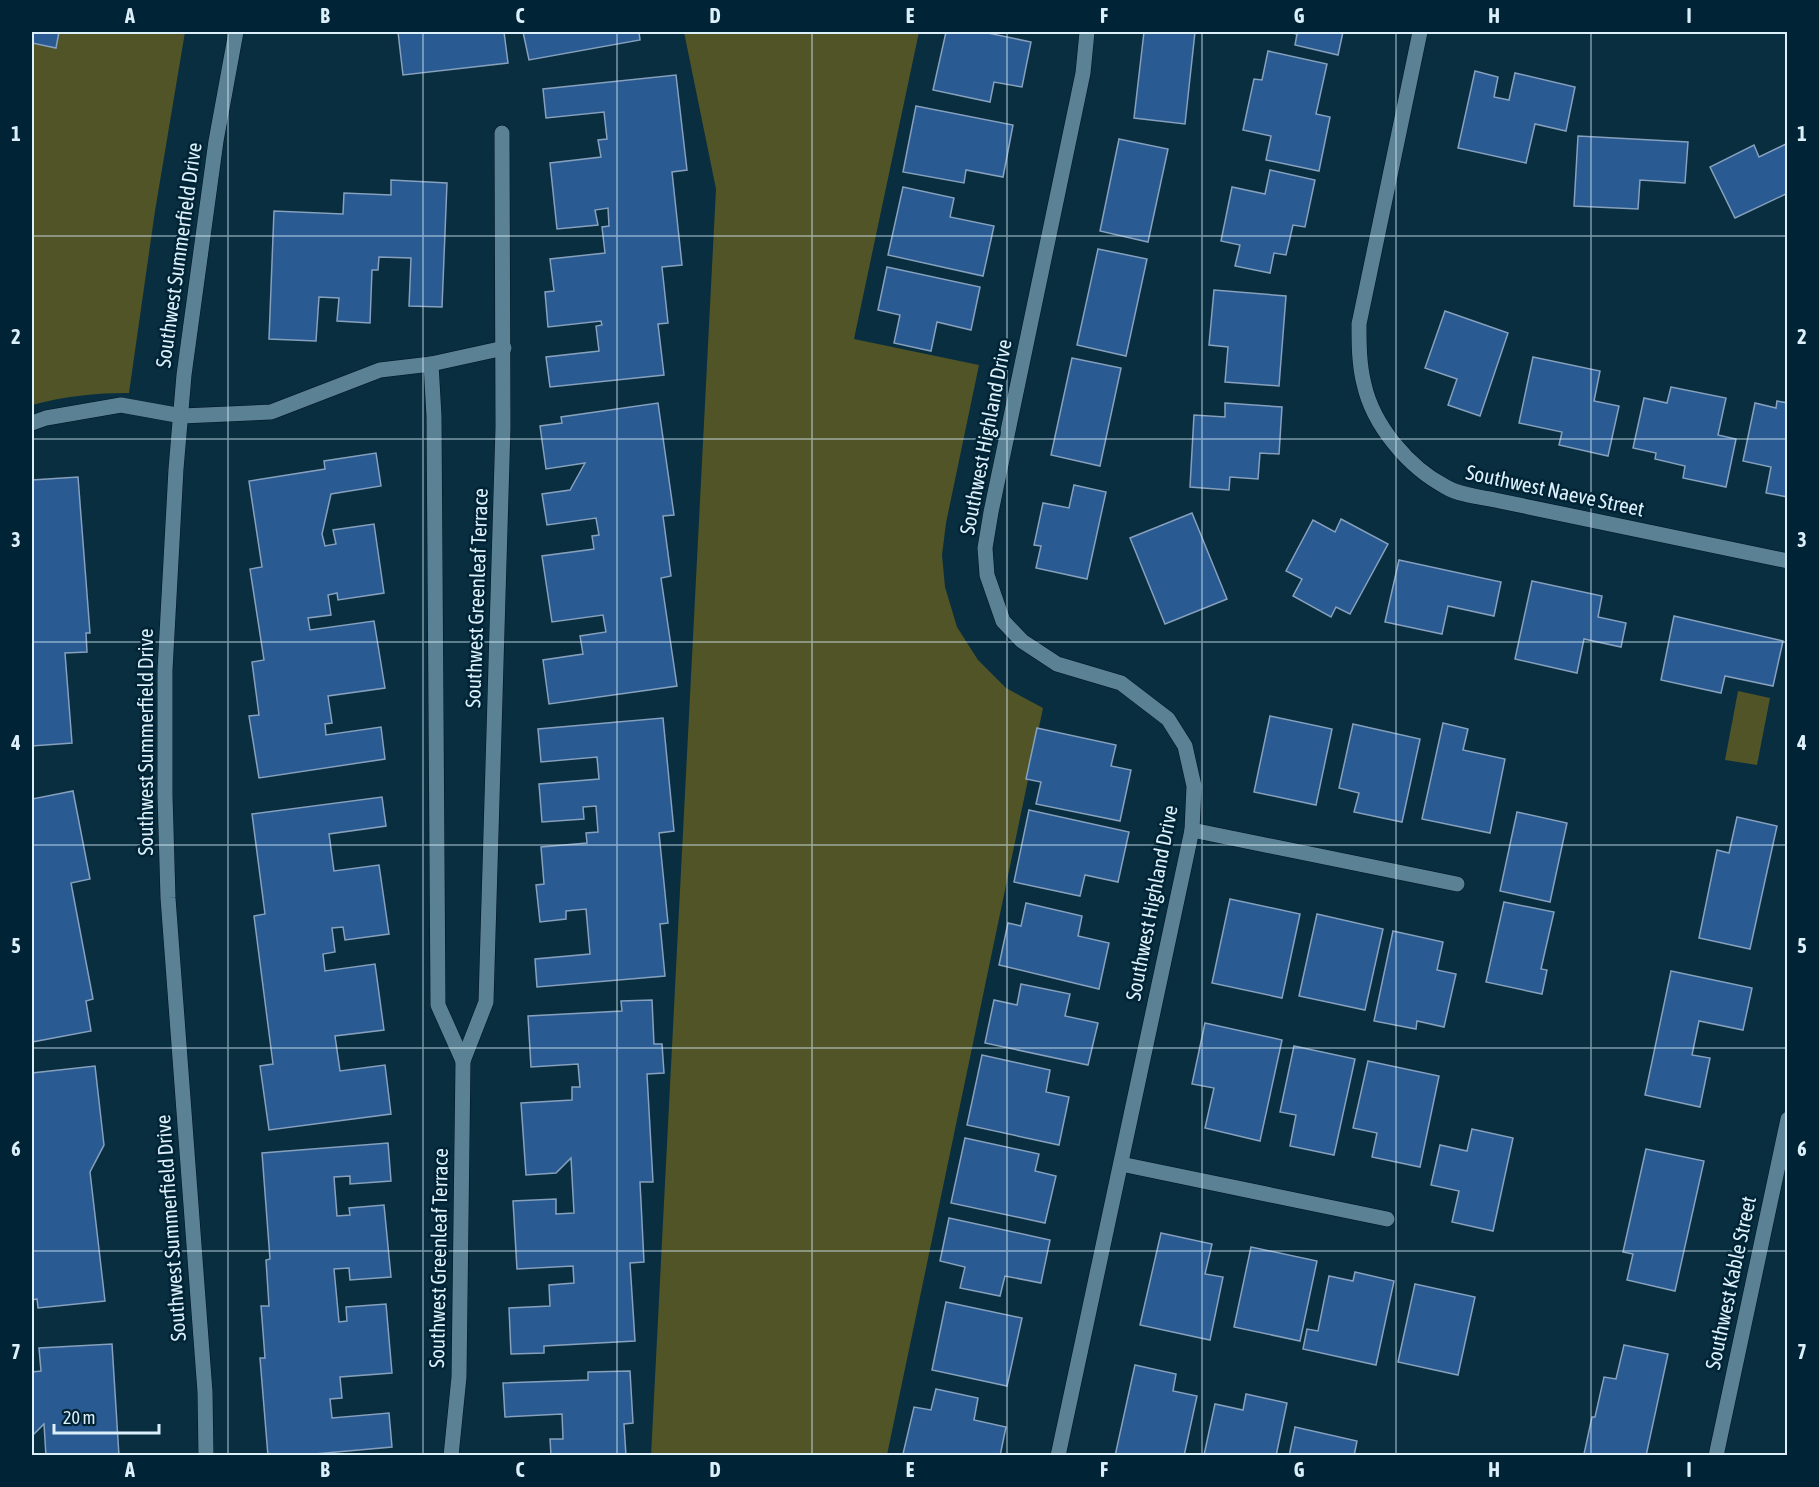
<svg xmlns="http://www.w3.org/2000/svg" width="1819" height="1487" font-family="'Asap Condensed',sans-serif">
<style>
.green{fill:#515426}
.building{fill:#295a91;stroke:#86a0bd;stroke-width:1.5}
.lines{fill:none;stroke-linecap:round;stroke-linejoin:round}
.minor-casing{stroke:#001522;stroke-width:16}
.minor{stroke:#5b8195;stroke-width:15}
.grid{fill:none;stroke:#dcf0fc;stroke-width:1.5;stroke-opacity:0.55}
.labels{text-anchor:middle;stroke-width:5;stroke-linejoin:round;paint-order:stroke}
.street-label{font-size:21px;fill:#dcf0fc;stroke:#002435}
.neatline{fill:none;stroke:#dcf0fc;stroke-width:2}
.grid-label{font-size:20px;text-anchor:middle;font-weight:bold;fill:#dcf0fc}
</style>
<rect width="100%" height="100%" fill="#082e40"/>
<g class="green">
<path d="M32 32H185L155 211 129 393C94 393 66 396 32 405Z"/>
<polygon points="684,32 919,32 854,339 979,365 946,523 942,555 945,587 957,627 978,660 1006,688 1043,708 887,1455 651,1456 716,189"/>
<polygon points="1738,691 1770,698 1757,765 1725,760"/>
</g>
<g class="building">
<polygon points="32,32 59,32 56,48 32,43"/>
<polygon points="398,32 504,32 508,63 403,75"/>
<polygon points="523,32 639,32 640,40 529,60"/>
<polygon points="946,32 983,32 1031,42 1022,87 994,82 990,102 933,90"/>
<polygon points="1144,32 1195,32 1185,124 1134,118"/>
<polygon points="1287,32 1343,32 1338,55 1295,45 1297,34"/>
<polygon points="1268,51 1327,64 1316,114 1330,117 1319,171 1266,160 1271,136 1243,130 1254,79 1262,80"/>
<polygon points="1475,71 1498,77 1494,97 1509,100 1515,73 1575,87 1566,131 1535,124 1526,163 1458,148"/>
<polygon points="676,75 687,170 672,172 682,265 662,267 668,323 658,324 664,375 550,387 546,357 599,351 596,326 602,325 601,321 548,327 545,292 554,291 550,259 605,253 602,227 609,226 608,208 595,210 598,225 557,229 550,163 601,157 598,140 607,139 604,112 546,118 543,89"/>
<polygon points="916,106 1013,125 1003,177 966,170 964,183 903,172"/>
<polygon points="1578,136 1688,142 1685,183 1640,180 1638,209 1574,206"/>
<polygon points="1119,139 1168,149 1148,242 1100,231"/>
<polygon points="1788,143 1788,193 1735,218 1710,167 1754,145 1759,157"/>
<polygon points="1270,170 1315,180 1305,227 1293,225 1286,255 1274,253 1270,273 1235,266 1240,245 1221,241 1232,187 1265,194"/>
<polygon points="391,180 447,183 442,307 409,306 411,258 379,257 378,270 372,270 370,323 337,321 339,298 319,297 316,341 269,339 274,211 343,214 344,193 391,195"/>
<polygon points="903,187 954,198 950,217 994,226 983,276 888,255"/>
<polygon points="1098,249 1147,259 1126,356 1077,345"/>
<polygon points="887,267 980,287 971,330 937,322 931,351 894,343 900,315 878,310"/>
<polygon points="1214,290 1286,296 1279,386 1225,382 1228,347 1209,345"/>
<polygon points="1445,311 1508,333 1480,416 1448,405 1457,379 1425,368"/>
<polygon points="1533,357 1600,371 1594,401 1619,406 1608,456 1559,445 1562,432 1519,423"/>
<polygon points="1072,358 1121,368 1100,466 1051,455"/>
<polygon points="1671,387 1726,398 1718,435 1736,439 1726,487 1683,478 1685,466 1655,459 1656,453 1633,448 1644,398 1667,403"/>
<polygon points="1777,401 1788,403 1788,497 1766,493 1771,467 1743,461 1755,403 1776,408"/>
<polygon points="658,403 674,515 663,516 671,576 661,578 677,686 549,704 543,660 583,654 580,636 606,632 603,615 552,622 542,556 594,549 592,536 599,535 596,518 547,525 542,494 570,490 585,463 546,469 540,426 562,423 561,417"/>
<polygon points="1225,403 1282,407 1279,454 1260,453 1258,479 1230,477 1229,490 1190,487 1194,415 1225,417"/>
<polygon points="376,453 381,486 331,494 322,534 325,546 336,544 333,530 374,524 384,593 338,600 337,593 328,595 331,615 308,618 310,630 374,621 385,688 328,696 332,723 325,724 326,735 381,727 385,759 259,778 249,716 259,715 252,662 264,660 250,569 262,567 249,481 325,469 324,461"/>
<polygon points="78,477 90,633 86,633 87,652 65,653 72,743 32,746 32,480"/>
<polygon points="1074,485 1106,492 1087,579 1036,568 1041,546 1034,545 1043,503 1069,508"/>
<polygon points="1192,513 1227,599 1165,624 1130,538"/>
<polygon points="1341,519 1388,544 1350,614 1336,607 1331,617 1293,596 1302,579 1286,571 1313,520 1335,532"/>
<polygon points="1399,560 1501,582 1494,616 1448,606 1442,634 1385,622"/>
<polygon points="1532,581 1602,596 1598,617 1626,623 1621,647 1584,639 1577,673 1515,659"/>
<polygon points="1674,616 1783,641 1773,686 1725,676 1721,693 1661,680"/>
<polygon points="1270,716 1332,729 1316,805 1254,792"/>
<polygon points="663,718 674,831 659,833 668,923 660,924 665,976 537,987 535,959 590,954 586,909 566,911 566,919 540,922 536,885 544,884 541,847 587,843 586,833 598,832 596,806 583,807 584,819 542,822 539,784 599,779 597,757 541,762 538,729"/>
<polygon points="1443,723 1468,729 1463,750 1505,759 1490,833 1422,819"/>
<polygon points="1353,724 1420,739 1402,822 1354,812 1359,793 1339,788"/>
<polygon points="1037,728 1116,745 1111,766 1131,770 1120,821 1036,804 1041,782 1026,779"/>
<polygon points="73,791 90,879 71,883 93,999 86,1001 91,1031 32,1042 32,799"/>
<polygon points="382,797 386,826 329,834 334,871 379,865 389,934 345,940 343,927 332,928 335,952 323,954 325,971 375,964 384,1030 335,1036 340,1071 385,1065 391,1114 269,1130 260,1066 273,1064 254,916 265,914 252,814"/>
<polygon points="1029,810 1129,832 1118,882 1085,875 1080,896 1014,882"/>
<polygon points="1517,812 1567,823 1550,902 1500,891"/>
<polygon points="1737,817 1777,826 1750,949 1699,938 1717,850 1729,853"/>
<polygon points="1230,899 1300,914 1282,998 1212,983"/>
<polygon points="1504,902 1554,912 1541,969 1547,970 1542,994 1486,982"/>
<polygon points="1026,903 1082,916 1078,936 1109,943 1099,989 999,965 1008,923 1021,926"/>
<polygon points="1317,914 1383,929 1365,1010 1299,996"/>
<polygon points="1393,931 1443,942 1437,970 1456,974 1444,1027 1417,1021 1416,1029 1374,1021"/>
<polygon points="1671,971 1752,988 1743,1030 1699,1021 1692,1055 1710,1058 1700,1107 1645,1095"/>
<polygon points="1021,984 1070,994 1065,1016 1098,1023 1088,1065 985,1043 994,1000 1017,1005"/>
<polygon points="652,1000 654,1044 662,1044 664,1073 647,1074 653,1182 640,1182 644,1262 630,1263 635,1341 544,1346 544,1353 511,1354 509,1308 550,1306 549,1285 574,1283 573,1266 517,1269 513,1201 556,1199 556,1214 574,1213 571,1158 556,1173 526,1175 521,1103 572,1100 572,1087 580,1087 578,1064 531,1067 528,1016 622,1011 621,1001"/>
<polygon points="1205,1023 1282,1040 1260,1141 1205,1128 1214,1088 1192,1084"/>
<polygon points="1294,1046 1355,1059 1334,1155 1290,1146 1296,1115 1280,1112"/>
<polygon points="982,1055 1050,1070 1046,1092 1069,1097 1059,1145 967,1125"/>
<polygon points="1368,1061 1439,1076 1420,1167 1372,1157 1377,1133 1353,1128"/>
<polygon points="95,1066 104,1145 90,1172 105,1301 38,1308 37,1299 32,1300 32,1073"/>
<polygon points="1472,1129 1513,1138 1493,1231 1452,1222 1459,1191 1431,1185 1440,1145 1467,1151"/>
<polygon points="965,1138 1039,1154 1035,1171 1056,1176 1045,1223 951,1203"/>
<polygon points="388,1143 391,1181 350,1184 350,1176 334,1177 337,1216 350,1215 349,1208 384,1205 391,1277 350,1280 349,1268 334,1269 339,1322 347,1321 346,1307 386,1304 392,1373 340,1377 342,1398 330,1399 332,1418 389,1413 392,1447 292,1456 268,1456 260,1358 265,1358 261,1306 269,1306 266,1260 270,1259 262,1153"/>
<polygon points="1646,1149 1704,1161 1675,1291 1627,1280 1633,1254 1623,1252"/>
<polygon points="949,1218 1050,1240 1041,1283 1005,1276 1000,1296 960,1288 965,1267 940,1261"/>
<polygon points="1161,1233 1212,1244 1205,1274 1223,1277 1210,1340 1140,1325"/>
<polygon points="1251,1247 1317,1261 1300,1341 1234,1327"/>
<polygon points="1355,1272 1394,1281 1376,1365 1303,1349 1307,1329 1318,1331 1329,1276 1353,1281"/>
<polygon points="1415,1284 1475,1297 1458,1375 1398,1362"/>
<polygon points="946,1302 1022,1318 1007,1386 932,1370"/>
<polygon points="112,1344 119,1456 46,1456 44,1424 32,1436 32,1372 41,1371 39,1348"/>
<polygon points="1624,1345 1668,1354 1646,1456 1584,1454 1592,1417 1595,1417 1604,1377 1616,1379"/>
<polygon points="1135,1365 1176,1374 1173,1391 1197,1396 1184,1456 1115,1456"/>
<polygon points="630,1371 633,1423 624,1424 626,1456 526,1456 551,1455 550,1439 563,1439 562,1414 505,1417 503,1383 588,1380 588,1372"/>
<polygon points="936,1389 978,1398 974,1420 1006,1427 1000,1456 912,1456 903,1454 914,1407 931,1410"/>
<polygon points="1246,1394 1287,1403 1276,1456 1204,1455 1215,1404 1243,1410"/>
<polygon points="1295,1427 1357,1441 1354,1456 1289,1456"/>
</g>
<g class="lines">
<defs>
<g id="minor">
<path d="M1420 32 1359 324C1359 344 1359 364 1364 384 1373 425 1408 467 1446 487 1459 495 1480 497 1495 500L1788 561"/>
<polyline points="431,364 434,416 438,1005 463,1061"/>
<polyline points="32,423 46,418 121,405 182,416 271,412 380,370 431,364 504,348"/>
<polyline points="1192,830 1457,884"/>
<polyline points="1121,1164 1387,1219"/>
<polyline points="206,1456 205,1392 168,898 165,795 165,670 176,469 184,375 216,141 236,32"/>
<polyline points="451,1456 459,1377 463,1061 486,1002 503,427 502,133"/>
<polyline points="1058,1456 1192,830 1194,786 1185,746 1168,719 1121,683 1057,664 1022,641 1003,621 987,575 985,548 991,512 1083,73 1087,32"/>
<polyline points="1716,1456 1788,1119"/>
</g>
</defs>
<use href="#minor" class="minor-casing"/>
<use href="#minor" class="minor"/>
</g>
<path class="grid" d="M228 32V1456M423 32V1456M617 32V1456M812 32V1456M1007 32V1456M1202 32V1456M1396 32V1456M1591 32V1456M32 236H1788M32 439H1788M32 642H1788M32 845H1788M32 1048H1788M32 1251H1788"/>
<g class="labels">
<g class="street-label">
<text transform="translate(179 255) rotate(-82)" y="7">Southwest Summerfield Drive</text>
<text transform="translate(986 437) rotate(-79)" y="7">Southwest Highland Drive</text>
<text transform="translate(1555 491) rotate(12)" y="7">Southwest Naeve Street</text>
<text transform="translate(477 598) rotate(-88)" y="7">Southwest Greenleaf Terrace</text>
<text transform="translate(146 742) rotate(-90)" y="7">Southwest Summerfield Drive</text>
<text transform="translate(1152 903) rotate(-79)" y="7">Southwest Highland Drive</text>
<text transform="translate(171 1228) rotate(-94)" y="7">Southwest Summerfield Drive</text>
<text transform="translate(439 1258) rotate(-89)" y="7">Southwest Greenleaf Terrace</text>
<text transform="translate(1731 1283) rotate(-78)" y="7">Southwest Kable Street</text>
</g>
</g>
<rect width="1819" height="1487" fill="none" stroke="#002435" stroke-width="66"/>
<path d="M54 1424v9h105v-9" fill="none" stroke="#dcf0fc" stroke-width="3"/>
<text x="63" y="1424" font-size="18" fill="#dcf0fc" stroke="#002435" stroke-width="4.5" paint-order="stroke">20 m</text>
<rect x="33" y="33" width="1753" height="1421" class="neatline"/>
<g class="grid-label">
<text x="130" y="23">A</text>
<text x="325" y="23">B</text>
<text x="520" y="23">C</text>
<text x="715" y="23">D</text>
<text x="910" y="23">E</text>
<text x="1104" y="23">F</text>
<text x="1299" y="23">G</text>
<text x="1494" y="23">H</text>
<text x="1689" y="23">I</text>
<text x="16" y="141">1</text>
<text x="1802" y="141">1</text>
<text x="16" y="344">2</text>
<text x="1802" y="344">2</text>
<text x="16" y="547">3</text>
<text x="1802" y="547">3</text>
<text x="16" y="750">4</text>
<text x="1802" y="750">4</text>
<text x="16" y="953">5</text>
<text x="1802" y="953">5</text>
<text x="16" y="1156">6</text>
<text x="1802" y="1156">6</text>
<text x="16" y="1359">7</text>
<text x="1802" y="1359">7</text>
<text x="130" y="1477">A</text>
<text x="325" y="1477">B</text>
<text x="520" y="1477">C</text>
<text x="715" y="1477">D</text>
<text x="910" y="1477">E</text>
<text x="1104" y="1477">F</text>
<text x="1299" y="1477">G</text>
<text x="1494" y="1477">H</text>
<text x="1689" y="1477">I</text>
</g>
</svg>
